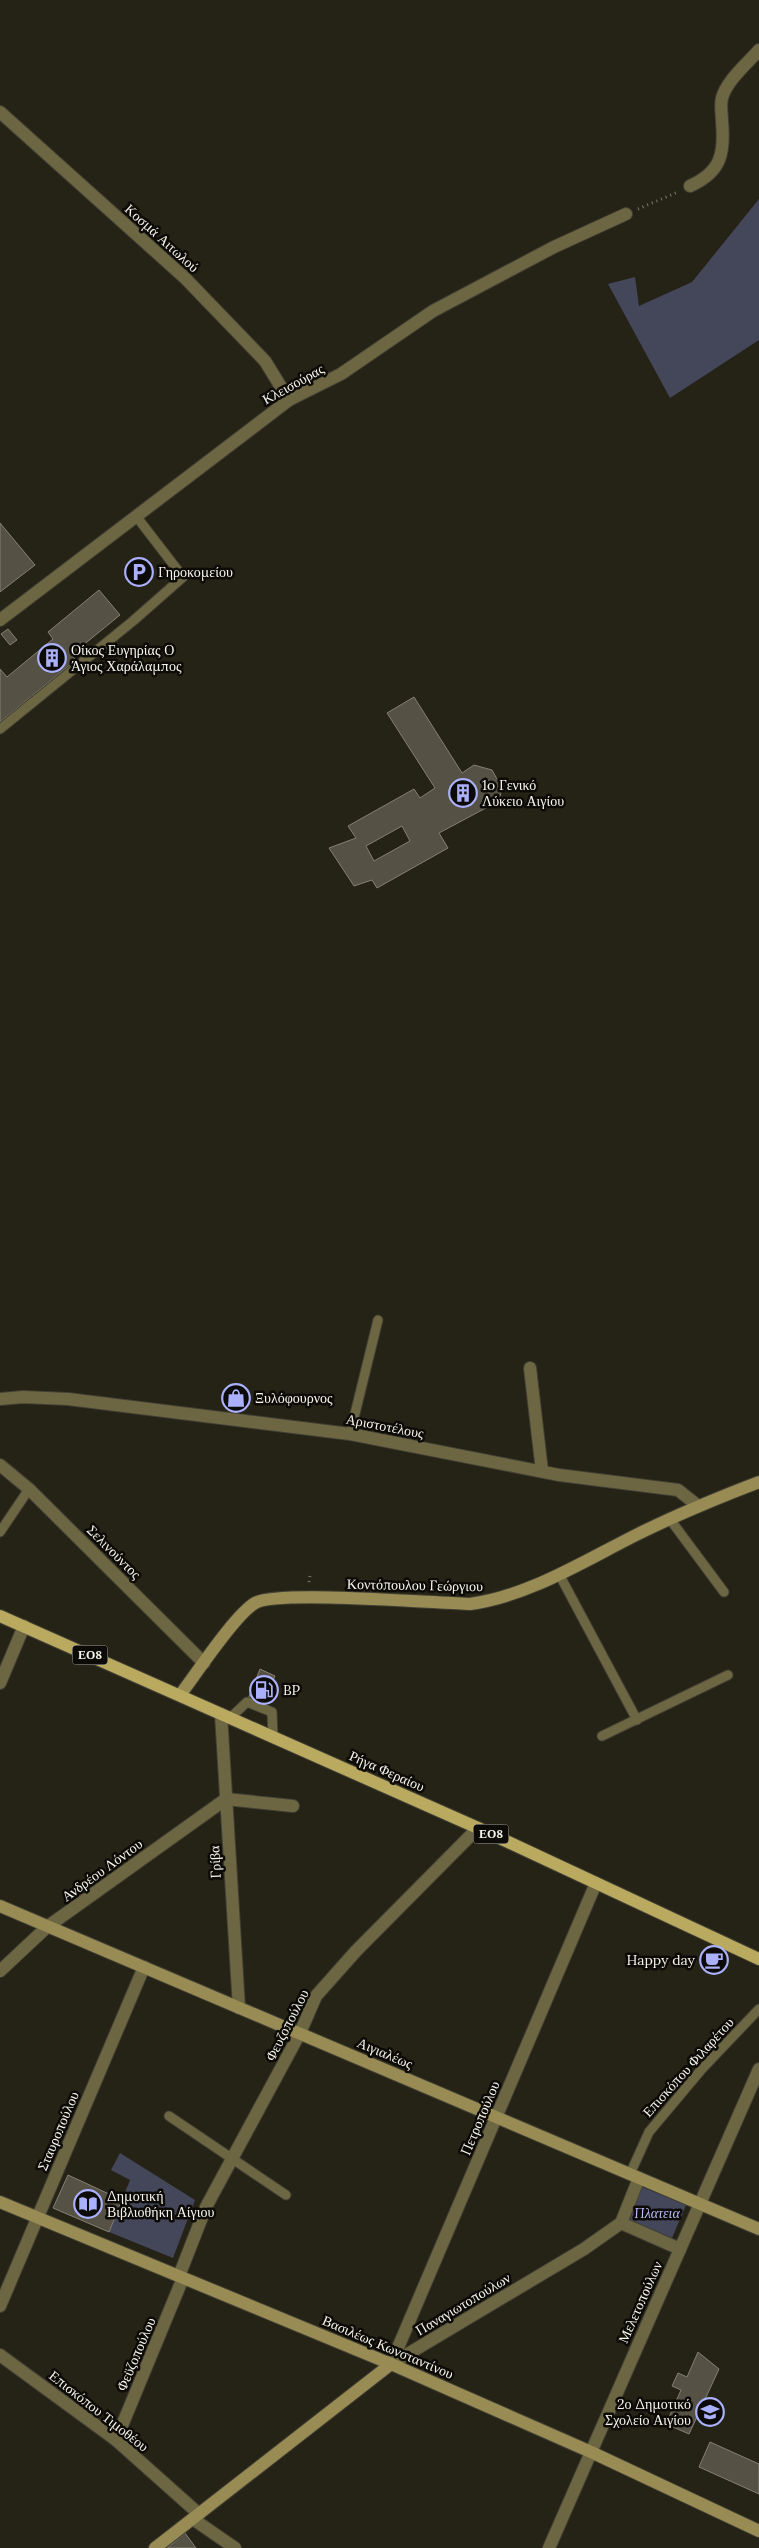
<svg xmlns="http://www.w3.org/2000/svg" width="759" height="2548" font-family="Lora,serif">
<style>
.green{fill:#44465a}
.building{fill:#555245;stroke:#848173;fill-rule:evenodd}
.lines{fill:none;stroke-linecap:round;stroke-linejoin:round}
.lane-casing{stroke:#424034;stroke-width:11}
.street-casing{stroke:#424034;stroke-width:14}
.secondary-casing{stroke:#424034;stroke-width:14}
.primary-casing{stroke:#424034;stroke-width:14}
.path{stroke:#7a776d;stroke-width:3;stroke-dasharray:1 4;stroke-linecap:butt}
.lane{stroke:#6d6643;stroke-width:9}
.street{stroke:#6d6643;stroke-width:12}
.secondary{stroke:#988c54;stroke-width:12}
.primary{stroke:#baaa60;stroke-width:12}
.labels{text-anchor:middle;stroke-width:5;stroke-linejoin:round;paint-order:stroke}
.shield{fill:#0d0b07;stroke:#b1afa8;stroke-width:1}
.shield-label{font-size:12px;font-weight:bold;fill:#f7f5ed}
.street-label{font-size:14px;fill:#f7f5ed;stroke:#0d0b07}
.poi-label{font-size:14px;fill:#f7f5ed;stroke:#0d0b07;text-anchor:start}
.park-label{font-size:14px;font-style:italic;fill:#babffa;stroke:#0d0b07}
</style>
<rect width="100%" height="100%" fill="#252216"/>
<g class="green">
<polygon points="759,199 759,340 670,398 608,284 635,277 639,306 692,282"/>
<polygon points="120,2153 195,2200 173,2258 109,2232 130,2180 111,2170"/>
<polygon points="642,2187 686,2205 672,2238 629,2220"/>
</g>
<g class="building">
<polygon points="0,523 35,565 0,592"/>
<polygon points="99,590 120,615 71,655 76,660 0,722 0,669 7,677 53,639 48,632"/>
<polygon points="8,629 17,640 10,645 1,634"/>
<path d="M414 697 462 773 474 765 492 770 502 788 499 801 439 833 448 848 377 888 372 880 354 886 329 848 356 838 348 826 414 789 420 798 435 788 387 713ZM402 826 410 841 374 861 366 846Z"/>
<polygon points="260,1669 275,1676 263,1705 248,1699"/>
<polygon points="68,2175 122,2200 109,2232 53,2208"/>
<polygon points="698,2352 719,2369 689,2434 666,2424 681,2390 672,2386 678,2373 687,2377"/>
<polygon points="710,2442 759,2464 759,2494 699,2467"/>
<polygon points="185,2533 196,2548 167,2548"/>
</g>
<g class="lines">
<defs>
<g id="lane">
<polyline points="0,729 133,621 183,577 136,516"/>
<polyline points="350,1434 378,1320"/>
<polyline points="669,1518 724,1592"/>
<polyline points="0,1532 29,1489"/>
<polyline points="559,1574 637,1720"/>
<polyline points="230,1718 247,1702 272,1712 273,1737"/>
<polyline points="602,1736 728,1675"/>
<polyline points="169,2116 286,2195"/>
<polyline points="630,2174 649,2132 701,2070 759,2009"/>
</g>
<g id="street">
<polyline points="0,112 185,278 265,361 289,400"/>
<path d="M690 186C721 172 725 154 722 121 722 114 720 105 722 98 727 80 747 64 759 50"/>
<polyline points="0,620 289,400 341,374 433,311 554,247 626,214"/>
<polyline points="530,1368 542,1471"/>
<polyline points="0,1399 23,1397 68,1399 350,1434 559,1475 678,1490 697,1505"/>
<polyline points="0,1465 29,1489 204,1663"/>
<polyline points="0,1683 24,1626"/>
<polyline points="221,1714 239,2008"/>
<polyline points="0,1971 47,1927 226,1799 293,1806"/>
<polyline points="621,2223 639,2178"/>
<polyline points="179,2276 206,2207 300,2033 316,1996 356,1951 478,1828"/>
<polyline points="0,2306 144,1967"/>
<polyline points="0,2355 116,2440 199,2514"/>
<polyline points="391,2364 596,1883"/>
<polyline points="391,2364 584,2249 621,2223 680,2249"/>
<polyline points="116,2440 183,2278"/>
<polyline points="193,2519 235,2548"/>
<polyline points="549,2548 759,2069"/>
</g>
<g id="secondary">
<path d="M180 1695C196 1674 235 1615 255 1603 276 1590 435 1603 470 1604 529 1596 584 1561 636 1535 676 1515 717 1498 759 1482"/>
<polyline points="0,1906 759,2229"/>
<polyline points="0,2202 391,2364 591,2452 759,2531"/>
<polyline points="155,2548 391,2364"/>
</g>
<polyline id="primary" points="0,1616 478,1828 759,1959"/>
</defs>
<use href="#lane" class="lane-casing"/>
<use href="#street" class="street-casing"/>
<use href="#secondary" class="secondary-casing"/>
<use href="#primary" class="primary-casing"/>
<g class="path">
<polyline points="638,209 678,192"/>
<polyline points="309,1582 310,1575"/>
</g>
<use href="#lane" class="lane"/>
<use href="#street" class="street"/>
<use href="#secondary" class="secondary"/>
<use href="#primary" class="primary"/>
</g>
<defs>
<symbol id="parking-ring" viewBox="-11 -11 22 22"><circle r="9.5" fill="#0d0b07" stroke="#aab0fb" stroke-width="1.5"/><path d="M-3.5-5.5H1a3.5 3.5 0 0 1 0 7H-1V5.5H-3.5ZM-1-3.4V-.6H.8a1.4 1.4 0 0 0 0-2.8Z" fill="#aab0fb"/></symbol>
<symbol id="building-ring" viewBox="-11 -11 22 22"><circle r="9.5" fill="#0d0b07" stroke="#aab0fb" stroke-width="1.5"/><path d="M-4-6H4V6H1V3H-1V6H-4ZM-2.5-4.3h1.7v1.8h-1.7ZM.8-4.3h1.7v1.8H.8ZM-2.5-1h1.7V.8h-1.7ZM.8-1h1.7V.8H.8Z" fill="#aab0fb"/></symbol>
<symbol id="shop-ring" viewBox="-11 -11 22 22"><circle r="9.5" fill="#0d0b07" stroke="#aab0fb" stroke-width="1.5"/><path d="M-5-2.5h2.3a2.7 3.5 0 0 1 5.4 0H5L5.5 6h-11ZM-1.5-2.5h3a1.5 2.3 0 0 0-3 0Z" fill="#aab0fb"/></symbol>
<symbol id="fuel-ring" viewBox="-11 -11 22 22"><circle r="9.5" fill="#0d0b07" stroke="#aab0fb" stroke-width="1.5"/><path d="M-5.5-6h7V0h2V4h1.3V-2.5L3-4.5l.8-.8L6-3V5H2.5V1h-1V6h-7ZM-4.2-4.7v3.2H.2V-4.7Z" fill="#aab0fb"/></symbol>
<symbol id="cafe-ring" viewBox="-11 -11 22 22"><circle r="9.5" fill="#0d0b07" stroke="#aab0fb" stroke-width="1.5"/><path d="M-5.5-4.5H6V0H3Q3 3.5 0 3.5H-2.5Q-5.5 3.5-5.5 0ZM3-3.2v2h1.7v-2ZM-6 4.5H4V6H-6Z" fill="#aab0fb"/></symbol>
<symbol id="library-ring" viewBox="-11 -11 22 22"><circle r="9.5" fill="#0d0b07" stroke="#aab0fb" stroke-width="1.5"/><path d="M-6-4Q-3-5.5-.7-3.5V5Q-3 3-6 4ZM6-4Q3-5.5 .7-3.5V5Q3 3 6 4Z" fill="#aab0fb"/></symbol>
<symbol id="school-ring" viewBox="-11 -11 22 22"><circle r="9.5" fill="#0d0b07" stroke="#aab0fb" stroke-width="1.5"/><path d="M0-5L7-2L0 1L-7-2ZM-4 1L0 2.5L4 1V4Q0 6-4 4Z" fill="#aab0fb"/></symbol>
</defs>
<g fill-rule="evenodd">
<use href="#parking-ring" x="123" y="556" width="32" height="32"/>
<use href="#building-ring" x="36" y="642" width="32" height="32"/>
<use href="#building-ring" x="447" y="777" width="32" height="32"/>
<use href="#shop-ring" x="220" y="1382" width="32" height="32"/>
<use href="#fuel-ring" x="248" y="1674" width="32" height="32"/>
<use href="#cafe-ring" x="698" y="1944" width="32" height="32"/>
<use href="#library-ring" x="72" y="2188" width="32" height="32"/>
<use href="#school-ring" x="694" y="2396" width="32" height="32"/>
</g>
<g class="labels">
<g class="shield">
<rect x="72.5" y="1645.5" width="35" height="19" rx="4"/>
<rect x="473.5" y="1824.5" width="35" height="19" rx="4"/>
</g>
<g class="shield-label">
<text x="90" y="1659">ΕΟ8</text>
<text x="491" y="1838">ΕΟ8</text>
</g>
<g class="street-label">
<text transform="translate(162 238) rotate(42)" y="5">Κοσμά Αιτωλού</text>
<text transform="translate(293 384) rotate(-29)" y="5">Κλεισούρας</text>
<text transform="translate(385 1426) rotate(11)" y="5">Αριστοτέλους</text>
<text transform="translate(114 1552) rotate(45)" y="5">Σελινούντος</text>
<text transform="translate(415 1585) rotate(1)" y="5">Κοντόπουλου Γεώργιου</text>
<text transform="translate(387 1771) rotate(24)" y="5">Ρήγα Φεραίου</text>
<text transform="translate(215 1862) rotate(-93)" y="5">Γρίβα</text>
<text transform="translate(102 1870) rotate(-36)" y="5">Ανδρέου Λόντου</text>
<text transform="translate(287 2025) rotate(-63)" y="5">Φευζοπούλου</text>
<text transform="translate(385 2053) rotate(23)" y="5">Αιγιαλέως</text>
<text transform="translate(688 2067) rotate(-48)" y="5">Επισκόπου Φιλαρέτου</text>
<text transform="translate(480 2118) rotate(-67)" y="5">Πετροπούλου</text>
<text transform="translate(58 2131) rotate(-67)" y="5">Σταυροπούλου</text>
<text transform="translate(640 2302) rotate(-66)" y="5">Μελετοπούλων</text>
<text transform="translate(463 2304) rotate(-31)" y="5">Παναγιωτοπούλων</text>
<text transform="translate(388 2347) rotate(23)" y="5">Βασιλέως Κωνσταντίνου</text>
<text transform="translate(136 2354) rotate(-67)" y="5">Φεϋζοπούλου</text>
<text transform="translate(99 2411) rotate(38)" y="5">Επισκόπου Τιμοθέου</text>
</g>
<g class="poi-label">
<text x="158" y="577">Γηροκομείου</text>
<text x="71" y="655">Οίκος Ευγηρίας Ο<tspan x="71" dy="16">Άγιος Χαράλαμπος</tspan></text>
<text x="482" y="790">1o Γενικό<tspan x="482" dy="16">Λύκειο Αιγίου</tspan></text>
<text x="255" y="1403">Ξυλόφουρνος</text>
<text x="283" y="1695">BP</text>
<text x="695" y="1965" text-anchor="end">Happy day</text>
<text x="107" y="2201">Δημοτική<tspan x="107" dy="16">Βιβλιοθήκη Αίγιου</tspan></text>
<text x="691" y="2409" text-anchor="end">2ο Δημοτικό<tspan x="691" dy="16">Σχολείο Αιγίου</tspan></text>
</g>
<g class="park-label">
<text x="657" y="2218">Πλατεια</text>
</g>
</g>
</svg>
